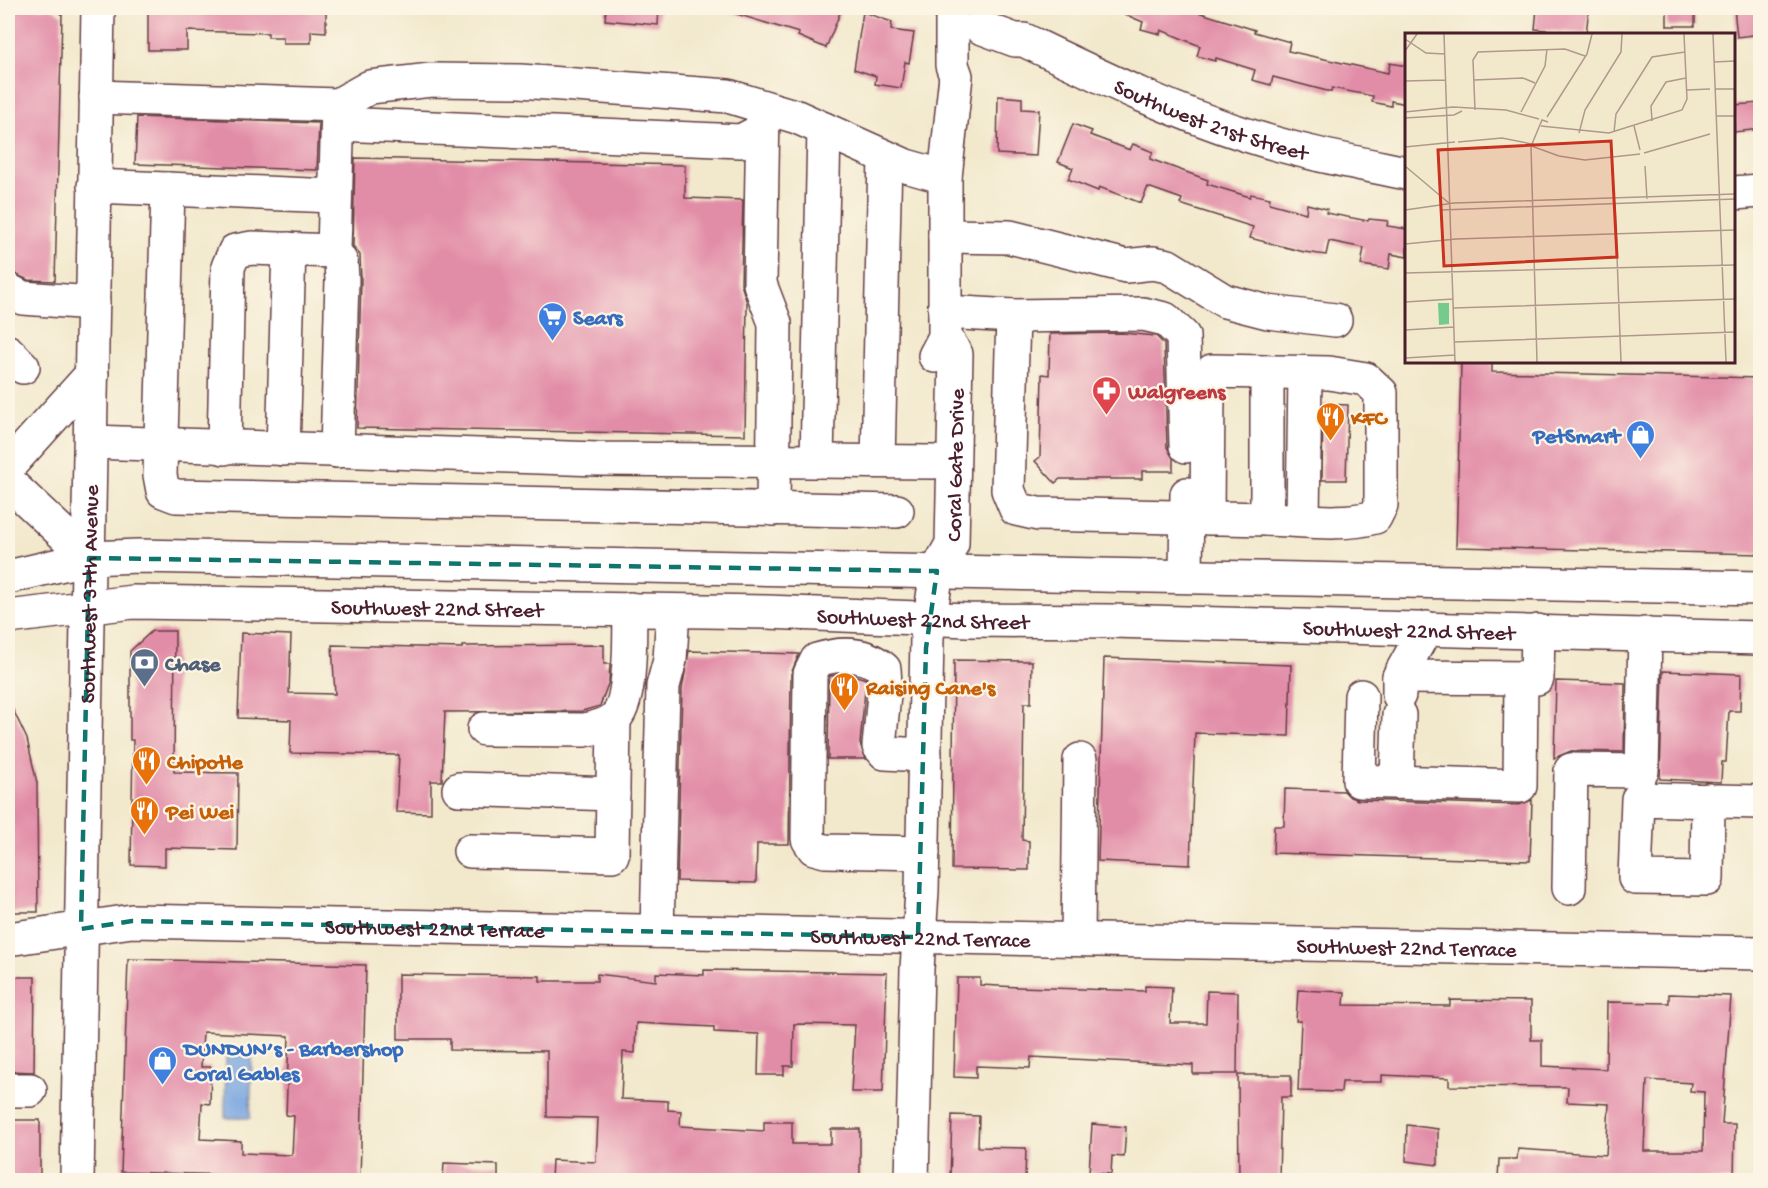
<svg xmlns="http://www.w3.org/2000/svg" width="1768" height="1188" font-family="'Gochi Hand',sans-serif">
<style>
.water{fill:#76a4df;stroke:#606285;stroke-width:1.5}
.building{fill:#e28da8;fill-rule:evenodd}
.lines{fill:none;stroke-linecap:round;stroke-linejoin:round}
.minor-casing{stroke:#633d43;stroke-width:36}
.major-casing{stroke:#633d43;stroke-width:36}
.minor{stroke:#fff;stroke-width:33}
.major{stroke:#fff;stroke-width:33}
.marked{fill:none;stroke:#0f766e;stroke-width:4.5;stroke-dasharray:12 8;stroke-linejoin:round}
.labels{text-anchor:middle;stroke-width:4.5;stroke-linejoin:round;paint-order:stroke}
.street-label{font-size:22px;fill:#4a1f2b;stroke:#fcf5e5}
.shop-label{font-size:22px;font-weight:bold;fill:#366cbe;stroke:#fcf5e5;text-anchor:start}
.health-label{font-size:22px;font-weight:bold;fill:#be3a42;stroke:#fcf5e5;text-anchor:start}
.food-label{font-size:22px;font-weight:bold;fill:#c56008;stroke:#fcf5e5;text-anchor:start}
.service-label{font-size:22px;font-weight:bold;fill:#4e5e75;stroke:#fcf5e5;text-anchor:start}
.inset-road{fill:none;stroke:#af988c;stroke-width:1.5}
.view{fill:#c8321e;fill-opacity:0.15;stroke:#c8321e;stroke-width:3}
.inset-edge{fill:none;stroke:#4a1f2b;stroke-width:3}
</style>
<rect width="100%" height="100%" fill="#fcf5e5"/>
<filter id="ink" filterUnits="userSpaceOnUse"><feTurbulence type="fractalNoise" baseFrequency=".0167" numOctaves="2"/><feDisplacementMap in="SourceGraphic" scale="12" xChannelSelector="R" yChannelSelector="G"/><feConvolveMatrix kernelMatrix="1 2 1 2 8 2 1 2 1" color-interpolation-filters="sRGB"/></filter>
<filter id="wash" filterUnits="userSpaceOnUse"><feTurbulence type="fractalNoise" baseFrequency=".008" numOctaves="4" result="noise"/><feDisplacementMap in="SourceGraphic" scale="24" xChannelSelector="R" yChannelSelector="G"/><feGaussianBlur stdDeviation="1.35" result="paint"/><feColorMatrix in="noise" values="0 0 0 0 0 0 0 0 0 0 0 0 0 0 0 0 0 1.4 0 .05"/><feComposite in="paint" operator="in"/></filter>
<g filter="url(#wash)">
<rect width="100%" height="100%" fill="#f2e9cd"/>
<polygon class="water" points="226,1054 252,1055 250,1118 225,1118"/>
<g id="blocks">
<g class="building">
<polygon points="8,8 52,8 62,15 55,281 28,280 8,271"/>
<polygon points="148,8 326,8 326,32 311,31 311,43 283,43 283,37 268,37 268,33 187,31 187,50 148,50"/>
<polygon points="606,8 659,8 658,25 605,20"/>
<polygon points="730,8 842,8 826,48 798,36 799,33 730,12"/>
<polygon points="1110,8 1185,8 1255,30 1254,32 1290,42 1288,51 1388,73 1390,63 1407,66 1407,104 1391,101 1391,106 1372,102 1373,96 1332,88 1331,92 1273,77 1271,85 1252,80 1255,70 1216,58 1215,61 1197,56 1200,46 1161,30 1160,34 1141,29 1143,22"/>
<polygon points="1537,8 1589,8 1586,34 1535,29"/>
<rect x="1667" y="8" width="28" height="18"/>
<polygon points="1734,8 1761,8 1761,34 1737,37"/>
<polygon points="863,12 892,22 891,30 914,33 909,63 905,62 901,88 875,84 876,76 854,69"/>
<polygon points="998,96 1022,98 1022,109 1039,110 1036,156 997,154"/>
<polygon points="1761,103 1761,129 1734,132 1734,105"/>
<polygon points="137,117 319,123 317,170 135,164"/>
<polygon points="1073,124 1092,131 1090,135 1130,150 1133,144 1153,152 1150,159 1208,180 1207,184 1250,197 1251,194 1270,198 1269,203 1306,213 1307,204 1327,209 1326,213 1368,221 1369,219 1388,221 1387,226 1407,229 1407,257 1391,254 1389,269 1361,265 1364,248 1329,241 1326,255 1304,252 1250,238 1253,227 1180,204 1182,199 1148,187 1141,203 1099,187 1098,191 1068,179 1073,168 1058,162"/>
<polygon points="355,158 685,165 685,198 743,200 741,284 747,303 745,435 357,428 361,280 360,255 353,246"/>
<polygon points="1122,333 1156,336 1164,344 1167,447 1173,458 1173,471 1142,471 1142,479 1060,479 1055,483 1035,461 1040,457 1042,374 1049,375 1050,334"/>
<polygon points="1461,362 1492,362 1492,372 1761,378 1761,554 1456,547"/>
<polygon points="1323,404 1348,405 1346,480 1322,480"/>
<polygon points="152,631 175,631 174,772 238,773 237,850 165,848 165,866 131,865 133,740 130,740 130,651"/>
<polygon points="241,633 291,635 289,693 335,694 332,645 462,648 462,646 604,645 604,664 610,664 609,681 600,706 582,711 445,712 442,781 431,781 431,813 396,812 399,755 290,753 291,720 238,718"/>
<polygon points="689,651 799,654 791,674 789,844 757,844 756,883 677,881 682,689"/>
<polygon points="1104,658 1291,665 1289,736 1195,733 1190,865 1098,861"/>
<polygon points="954,660 1032,661 1031,703 1024,703 1022,840 1029,841 1029,870 952,869"/>
<polygon points="1663,671 1741,674 1740,711 1729,711 1726,762 1722,762 1721,782 1660,779"/>
<polygon points="850,674 866,679 860,744 866,759 828,759 829,679 830,676"/>
<polygon points="1556,681 1625,683 1624,752 1571,751 1554,758"/>
<polygon points="8,699 27,739 37,783 38,912 8,912"/>
<polygon points="1285,789 1344,791 1350,797 1358,800 1519,805 1532,800 1530,861 1273,853 1274,826 1284,826"/>
<path d="M128 959 366 965 360 1180H232V1175L121 1172ZM203 1032 289 1036 286 1115 294 1116 292 1155 241 1153V1141L200 1139 202 1103 210 1104 211 1067H201Z"/>
<polygon points="704,970 887,973 883,1092 851,1092 855,1025 794,1024 793,1066 784,1066 784,1075 758,1075 759,1034 714,1032 714,1027 636,1023 635,1053 623,1052 621,1099 668,1101 668,1110 681,1111 680,1126 764,1131 764,1122 792,1122 792,1144 831,1144 831,1129 860,1129 860,1180 551,1180 552,1160 596,1162 598,1118 547,1117 547,1051 450,1050 450,1039 398,1039 398,974 540,976 540,981 597,981 597,974 656,981 656,973 704,975"/>
<polygon points="8,977 35,977 34,1072 8,1071"/>
<polygon points="957,978 980,978 980,985 1018,987 1145,991 1145,986 1172,987 1170,1023 1206,1023 1207,991 1238,992 1237,1074 1193,1074 1193,1065 1031,1057 1030,1068 976,1066 976,1078 954,1077"/>
<path d="M1298 990 1345 992 1344 1005 1450 1006V1000L1531 1001V1040H1542V1066L1606 1069 1607 1002 1669 1003V994L1731 996 1722 1124H1735L1734 1180H1498L1499 1159H1517L1518 1149 1606 1155 1609 1104 1567 1102 1568 1087 1449 1086V1078L1382 1075V1082H1342L1341 1092 1298 1091 1301 1021H1296ZM1647 1080 1691 1083 1690 1091 1704 1092 1703 1151H1644Z"/>
<polygon points="1238,1075 1291,1075 1291,1097 1281,1097 1279,1180 1239,1180"/>
<polygon points="952,1115 979,1116 978,1147 1026,1148 1025,1180 950,1180"/>
<rect x="8" y="1120" width="32" height="60"/>
<polygon points="1092,1124 1126,1127 1124,1157 1112,1156 1111,1174 1089,1173"/>
<polygon points="1407,1125 1438,1129 1438,1165 1406,1161"/>
<polygon points="444,1163 498,1165 498,1180 443,1180"/>
</g>
</g>
</g>
<g filter="url(#ink)">
<use href="#blocks" fill-opacity="0" stroke="#633d43" stroke-width="1.5"/>
<g class="lines">
<defs>
<g id="minor">
<path id="s1" d="M980 27 1015 40H1024C1097 75 1170 111 1247 135 1299 152 1353 162 1406 173"/>
<polyline points="96,97 338,105 370,87 431,80 520,81 728,96 797,117 906,166 945,177"/>
<polyline points="763,111 760,284 775,323 773,509"/>
<polyline points="338,124 741,141 762,130"/>
<polyline points="94,186 334,196"/>
<polyline points="168,189 160,475 163,491 176,496 897,511"/>
<polyline points="1734,193 1760,191"/>
<polyline points="945,236 1010,237 1126,266 1153,263 1168,266 1225,301 1268,312 1335,320"/>
<polyline points="8,290 23,298 93,303"/>
<polyline points="945,312 1013,316 1143,314 1165,319 1183,336 1186,446"/>
<path d="M1013 316 1008 490 1016 509 1038 514 1267 519C1302 520 1342 526 1375 517L1381 505V393L1366 379 1329 373 1212 371 1208 391 1207 518"/>
<polyline points="8,352 23,367"/>
<polyline points="935,356 945,337 945,177 956,76 952,65 952,20"/>
<polyline points="1267,372 1267,519"/>
<polyline points="91,442 598,459 933,462"/>
<polyline points="224,448 228,267 235,251 252,248 334,251"/>
<polyline points="283,449 289,249"/>
<polyline points="337,451 342,280 341,262 334,251 338,105"/>
<polyline points="817,461 824,129"/>
<polyline points="878,461 885,157"/>
<polyline points="8,467 92,374"/>
<polyline points="8,482 89,558"/>
<polyline points="1303,520 1305,373"/>
<polyline points="1186,575 1187,494"/>
<polyline points="1399,677 1537,678 1538,631"/>
<polyline points="1399,695 1399,677 1426,628"/>
<polyline points="1361,696 1359,781 1520,786 1521,678"/>
<path d="M484 729 584 730C594 728 606 726 614 719 633 702 629 634 630 609"/>
<polyline points="1397,782 1399,715"/>
<polyline points="459,789 613,794"/>
<polyline points="1708,800 1707,879 1635,878 1638,799 1760,802"/>
<polyline points="470,851 612,855 614,719"/>
<path d="M923 853 825 851 814 848 808 839 810 674 817 660C840 653 865 652 884 669L885 684 879 746 885 753 925 755"/>
<polyline points="1569,888 1571,770 1642,771 1645,634"/>
<polyline points="657,931 663,686 670,660 673,611"/>
<path id="s2" d="M8 939 132 921 1760 953"/>
<polyline points="1078,939 1080,760"/>
<polyline points="8,1090 30,1090"/>
<path id="s3" d="M912 1180 917 969 922 891 927 637 937 571 952 544 956 354 945 337"/>
</g>
<g id="major">
<polyline points="8,577 89,558 138,556 1760,588"/>
<path id="s4" d="M8 617 133 602 767 612 968 620 1111 621 1760 638"/>
<path id="s5" d="M77 1180 98 8"/>
</g>
</defs>
<use href="#minor" class="minor-casing"/>
<use href="#major" class="major-casing"/>
<use href="#minor" class="minor"/>
<use href="#major" class="major"/>
</g>
</g>
<path class="marked" d="M89 558 937 571 926 648 918 937 132 921 81 929Z"/>
<defs>
<symbol id="supermarket-pin" viewBox="-11 -11 22 30"><path d="M0 17L-7.5 6A9.5 9.5 0 1 1 7.5 6Z" fill="#3f7fe0" stroke="#fcf5e5"/><path d="M-6-5.5h2.5l.6 2H6L4.5 2H-2.5L-4.4-4H-6ZM-1.5 3.2a1.3 1.3 0 1 0 .1 0ZM3 3.2a1.3 1.3 0 1 0 .1 0Z" fill="#fff"/></symbol>
<symbol id="pharmacy-pin" viewBox="-11 -11 22 30"><path d="M0 17L-7.5 6A9.5 9.5 0 1 1 7.5 6Z" fill="#e0444e" stroke="#fcf5e5"/><path d="M-2-6h4v4h4v4h-4v4h-4v-4h-4v-4h4Z" fill="#fff"/></symbol>
<symbol id="restaurant-pin" viewBox="-11 -11 22 30"><path d="M0 17L-7.5 6A9.5 9.5 0 1 1 7.5 6Z" fill="#e8710a" stroke="#fcf5e5"/><path d="M-5-6h1v4h1v-4h1v4h1v-4h1v5L-1.5 .5V6h-2V.5L-5-1ZM5-6V6H3V1.5H1.5Q1.5-4 5-6Z" fill="#fff"/></symbol>
<symbol id="shop-pin" viewBox="-11 -11 22 30"><path d="M0 17L-7.5 6A9.5 9.5 0 1 1 7.5 6Z" fill="#3f7fe0" stroke="#fcf5e5"/><path d="M-5-2.5h2.3a2.7 3.5 0 0 1 5.4 0H5L5.5 6h-11ZM-1.5-2.5h3a1.5 2.3 0 0 0-3 0Z" fill="#fff"/></symbol>
<symbol id="bank-pin" viewBox="-11 -11 22 30"><path d="M0 17L-7.5 6A9.5 9.5 0 1 1 7.5 6Z" fill="#5c6f8a" stroke="#fcf5e5"/><path d="M-6-4H6V4H-6ZM0-2.3a2.3 2.3 0 1 0 0 4.6a2.3 2.3 0 1 0 0-4.6Z" fill="#fff"/></symbol>
</defs>
<g fill-rule="evenodd">
<use href="#supermarket-pin" x="536" y="300" width="33" height="45"/>
<use href="#pharmacy-pin" x="1090" y="374" width="33" height="45"/>
<use href="#restaurant-pin" x="1314" y="400" width="33" height="45"/>
<use href="#shop-pin" x="1624" y="418" width="33" height="45"/>
<use href="#bank-pin" x="128" y="646" width="33" height="45"/>
<use href="#restaurant-pin" x="828" y="670" width="33" height="45"/>
<use href="#restaurant-pin" x="130" y="744" width="33" height="45"/>
<use href="#restaurant-pin" x="128" y="794" width="33" height="45"/>
<use href="#shop-pin" x="146" y="1044" width="33" height="45"/>
</g>
<g class="labels">
<g class="street-label">
<text dy="8" stroke="none"><textPath href="#s1" startOffset="250">Southwest 21st Street</textPath></text>
<text dy="8" stroke="none"><textPath href="#s3" startOffset="720">Coral Gate Drive</textPath></text>
<text dy="8" stroke="none"><textPath href="#s5" startOffset="586">Southwest 37th Avenue</textPath></text>
<text dy="8" stroke="none"><textPath href="#s4" startOffset="430">Southwest 22nd Street</textPath></text>
<text dy="8" stroke="none"><textPath href="#s4" startOffset="916">Southwest 22nd Street</textPath></text>
<text dy="8" stroke="none"><textPath href="#s4" startOffset="1402">Southwest 22nd Street</textPath></text>
<text dy="8" stroke="none"><textPath href="#s2" startOffset="428">Southwest 22nd Terrace</textPath></text>
<text dy="8" stroke="none"><textPath href="#s2" startOffset="914">Southwest 22nd Terrace</textPath></text>
<text dy="8" stroke="none"><textPath href="#s2" startOffset="1400">Southwest 22nd Terrace</textPath></text>
</g>
<g class="shop-label">
<text x="573" y="324">Sears</text>
<text x="1620" y="442" text-anchor="end">PetSmart</text>
<text x="184" y="1055">DUNDUN’s - Barbershop<tspan x="184" dy="25">Coral Gables</tspan></text>
</g>
<g class="health-label">
<text x="1128" y="398">Walgreens</text>
</g>
<g class="food-label">
<text x="1351" y="424">KFC</text>
<text x="866" y="694">Raising Cane's</text>
<text x="167" y="768">Chipotle</text>
<text x="166" y="818">Pei Wei</text>
</g>
<g class="service-label">
<text x="165" y="670">Chase</text>
</g>
</g>
<g transform="translate(1405 33)">
<rect width="330" height="330" fill="#f2e9cd"/>
<path d="M33 270H44V291L34 292Z" fill="#75ca8e"/>
<path class="inset-road" d="M39 1 50 329M308 1 321 329M0 6 21 20 40 21M0 18 12 1M309 29 330 28M69 47 118 45 130 50M0 48 40 47M310 56H330M282 57 305 56M70 77 68 27 73 19 160 16 180 23M0 79 48 74 101 77 134 86M116 79 140 33 142 16M311 83H330M142 84 182 21 187 1M0 85 49 82 57 78M247 88 246 73 261 49 281 45M136 93 204 100 277 77 282 66 279 1M229 93 235 117M209 99 211 81 247 24 280 19M174 100 180 77 216 19 217 1M53 109 97 105 127 111M127 111 137 87 143 89M0 114 50 109M126 114 132 329M127 114 128 110 129 114 154 123 180 127 235 121M239 120 305 101M0 133 45 171M240 133 242 166M210 170 216 329M0 177 49 170 330 161M36 177 330 166M0 211 51 206 330 197M0 240 330 232M0 269 48 266M48 275 330 266M0 297 49 294M49 309 330 299M0 325 50 322"/>
<path class="view" d="M206 108 212 224 39 233 33 117Z"/>
<rect width="330" height="330" class="inset-edge"/>
</g>
<rect width="1768" height="1188" fill="none" stroke="#fcf5e5" stroke-width="30"/>
</svg>
